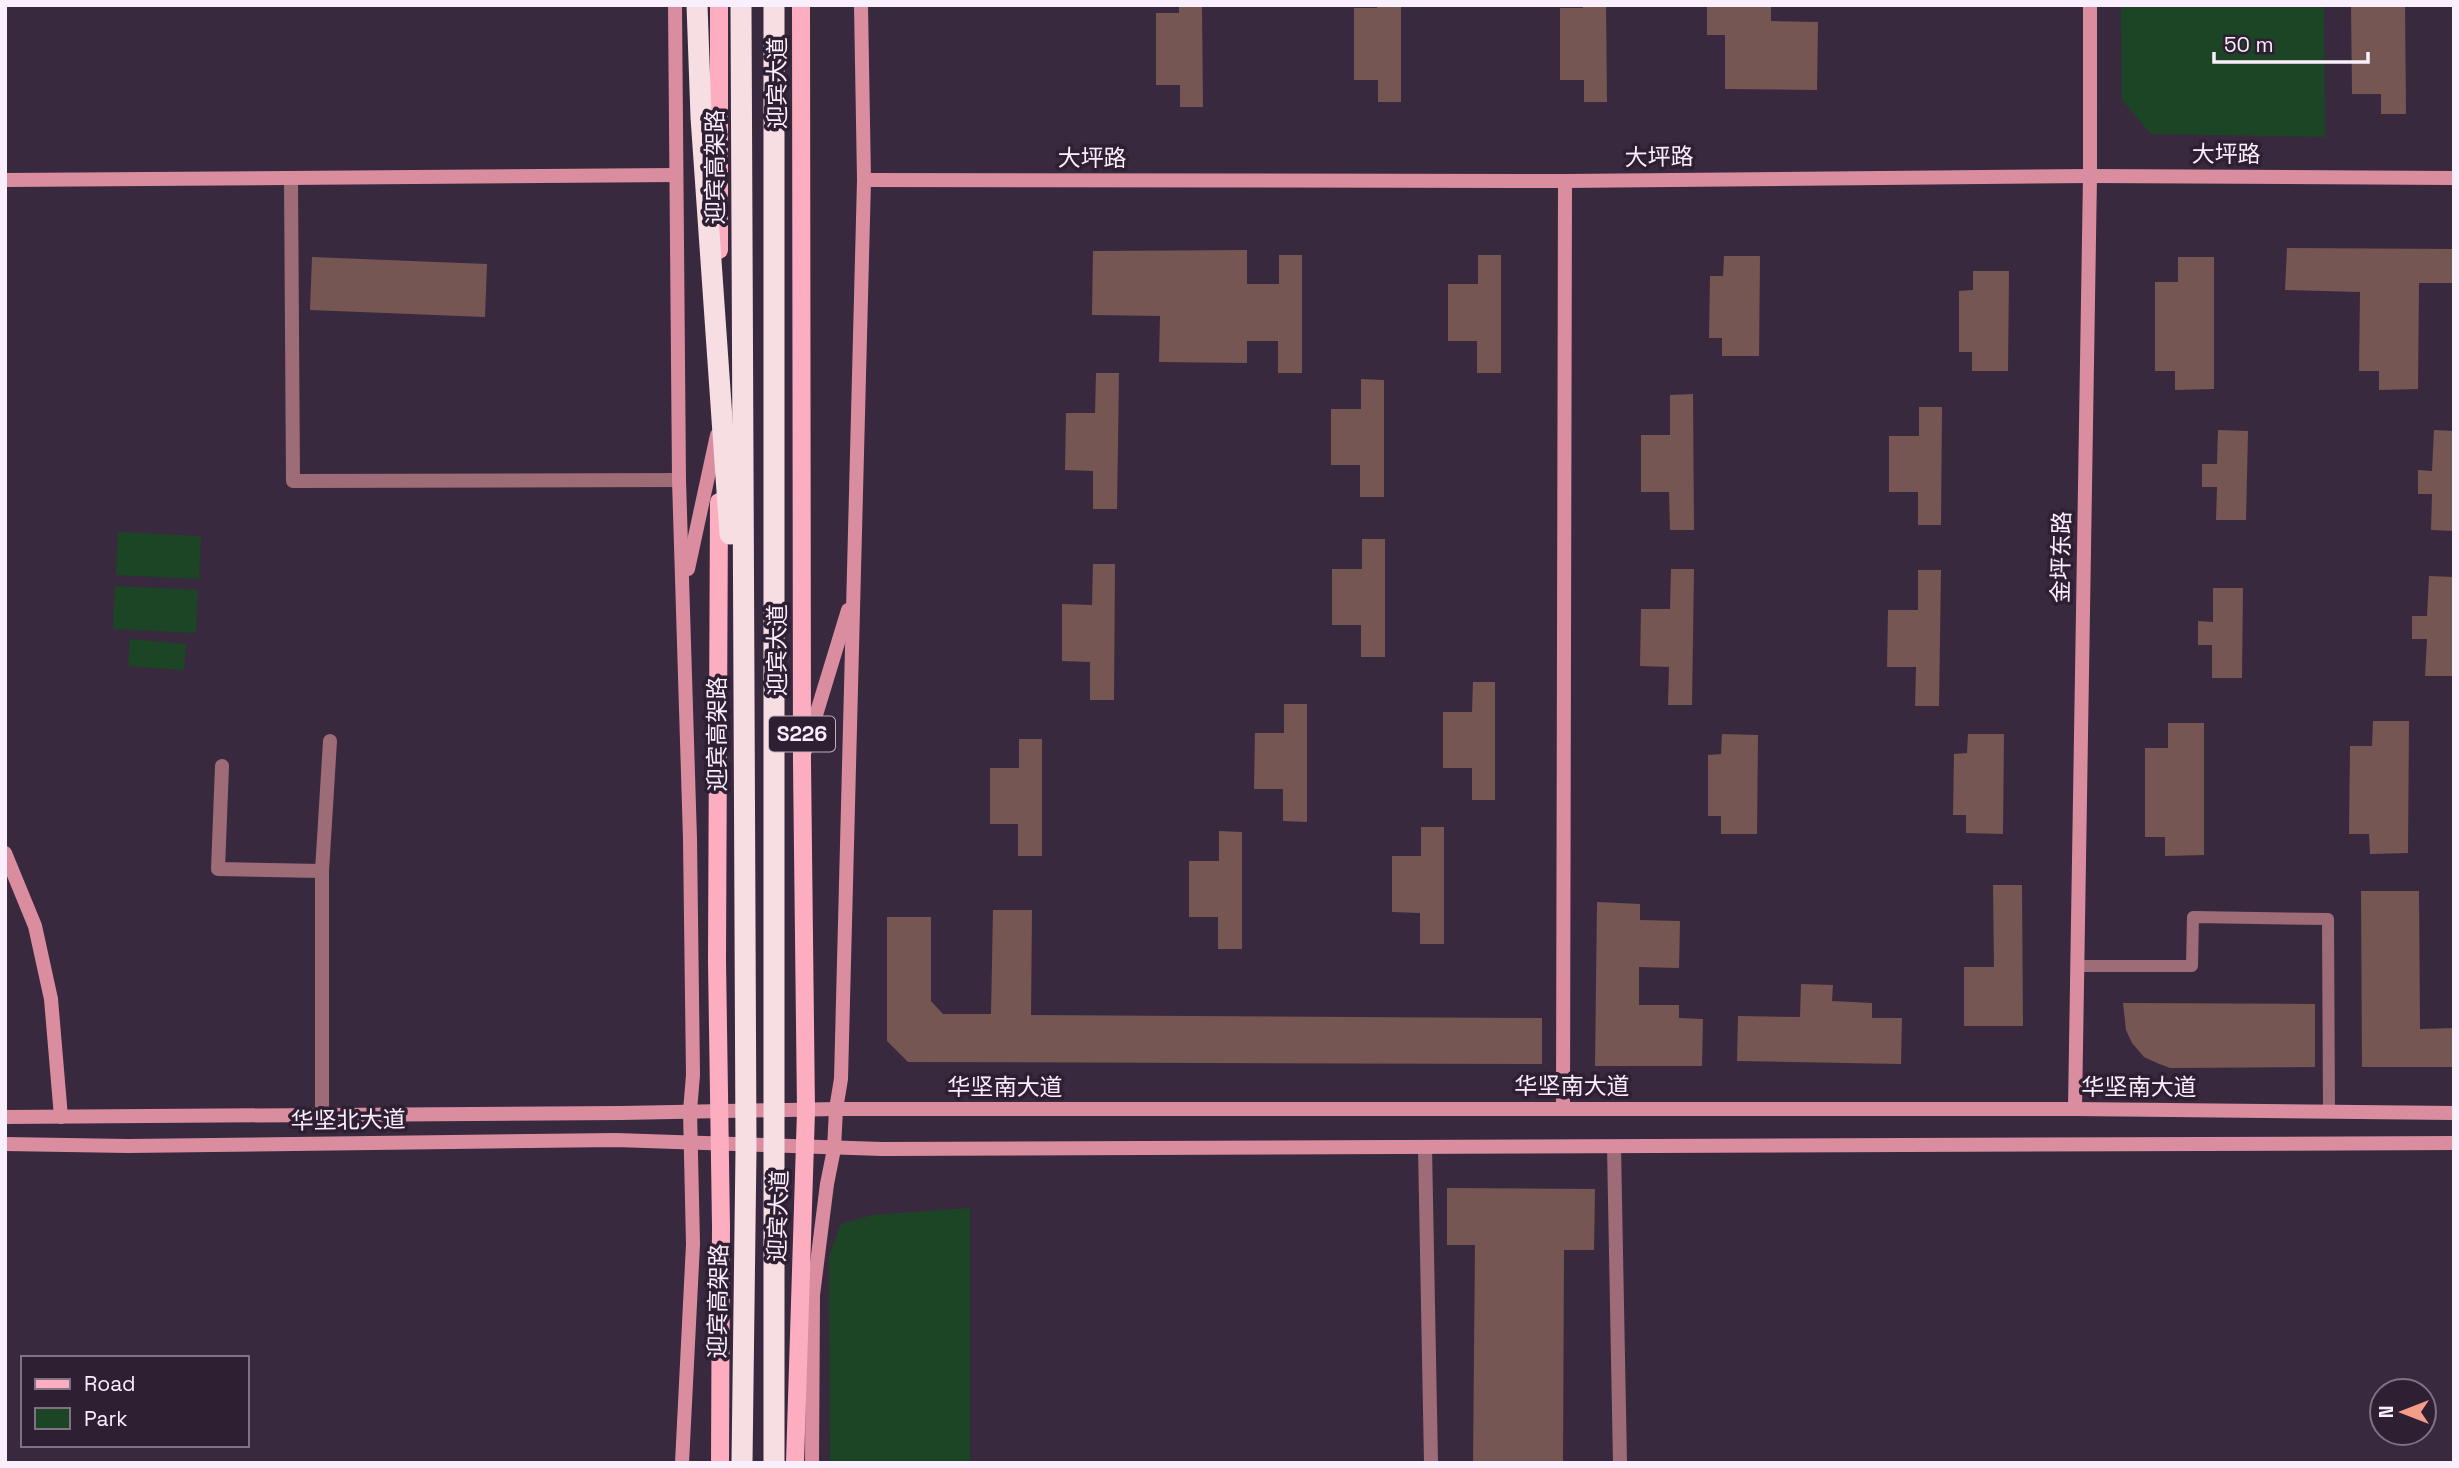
<svg xmlns="http://www.w3.org/2000/svg" width="2459" height="1468" font-family="'Space Grotesk','Noto Sans SC',sans-serif">
<style>
.green{fill:#1c4526}
.building{fill:#765653}
.lines{fill:none;stroke-linecap:round;stroke-linejoin:round}
.lane{stroke:#9d6c77;stroke-width:12}
.street{stroke:#9d6c77;stroke-width:14}
.secondary{stroke:#da8d9f;stroke-width:14}
.primary{stroke:#fdadc0;stroke-width:18}
.highway-bridge{stroke:#f7dee3;stroke-width:21}
.labels{text-anchor:middle;stroke-width:7;stroke-linejoin:round;paint-order:stroke}
.shield{fill:#2f1f33;stroke:#bdb1c0;stroke-width:2}
.shield-label{font-size:21px;font-weight:bold;fill:#faeffd}
.street-label{font-size:23px;fill:#faeffd;stroke:#2f1f33}
</style>
<rect width="100%" height="100%" fill="#39293e"/>
<g class="green">
<polygon points="2121,5 2324,5 2325,137 2151,134 2122,100"/>
<polygon points="118,532 201,536 199,579 116,575"/>
<polygon points="115,586 198,590 196,633 113,629"/>
<polygon points="130,639 186,644 184,670 128,666"/>
<polygon points="970,1208 970,1463 830,1463 829,1256 841,1224 872,1215"/>
</g>
<g class="building">
<polygon points="1179,5 1202,5 1203,107 1180,107 1180,85 1156,85 1156,13 1179,13"/>
<polygon points="1377,5 1401,5 1401,102 1378,102 1378,80 1354,80 1354,8 1377,8"/>
<polygon points="1583,5 1606,5 1607,102 1584,102 1584,80 1560,80 1560,8 1583,8"/>
<polygon points="1707,5 1771,5 1771,21 1818,22 1817,90 1725,89 1725,35 1707,35"/>
<polygon points="2351,5 2405,5 2406,114 2381,114 2381,94 2352,94"/>
<polygon points="2287,248 2454,249 2454,283 2419,283 2418,389 2379,390 2379,371 2359,371 2360,292 2285,290"/>
<polygon points="1247,250 1247,284 1279,284 1279,255 1302,255 1302,373 1278,373 1278,341 1247,341 1247,363 1159,362 1160,316 1092,315 1093,251"/>
<polygon points="1478,255 1501,255 1501,373 1477,373 1477,341 1448,341 1448,284 1478,284"/>
<polygon points="1724,256 1760,256 1759,356 1722,356 1722,338 1709,338 1710,276 1723,276"/>
<polygon points="312,257 487,264 485,317 310,310"/>
<polygon points="2178,257 2214,257 2214,389 2175,390 2175,371 2155,371 2155,282 2178,282"/>
<polygon points="1973,271 2009,271 2008,371 1972,371 1972,352 1959,352 1959,291 1973,290"/>
<polygon points="1096,373 1119,373 1117,509 1093,509 1093,471 1065,470 1066,413 1095,413"/>
<polygon points="1361,379 1384,380 1384,497 1360,497 1360,465 1331,465 1331,409 1361,409"/>
<polygon points="1693,394 1694,530 1670,530 1669,492 1641,492 1641,435 1670,435 1670,395"/>
<polygon points="1919,407 1942,407 1941,525 1918,525 1918,492 1889,492 1889,436 1919,436"/>
<polygon points="2218,430 2248,431 2246,520 2216,520 2217,487 2202,487 2202,464 2217,464"/>
<polygon points="2434,430 2454,431 2454,531 2431,530 2432,494 2418,494 2418,470 2432,471"/>
<polygon points="1362,539 1385,539 1385,657 1361,657 1361,625 1332,625 1332,569 1362,569"/>
<polygon points="1093,564 1115,564 1114,700 1090,700 1090,662 1062,661 1062,604 1092,605"/>
<polygon points="1671,569 1694,569 1692,705 1668,705 1669,667 1640,666 1641,609 1670,609"/>
<polygon points="1918,570 1941,570 1939,706 1915,706 1916,667 1887,667 1888,610 1918,610"/>
<polygon points="2429,576 2454,577 2454,676 2425,676 2427,639 2412,639 2412,616 2427,616"/>
<polygon points="2213,588 2243,588 2242,678 2212,678 2212,645 2198,645 2198,621 2213,622"/>
<polygon points="1473,682 1495,682 1495,800 1472,800 1472,768 1443,768 1443,712 1472,712"/>
<polygon points="1284,704 1307,704 1307,822 1283,821 1283,789 1254,789 1255,733 1284,733"/>
<polygon points="2373,721 2409,721 2408,853 2370,854 2369,834 2349,834 2350,746 2372,746"/>
<polygon points="2168,723 2204,723 2204,855 2165,856 2165,837 2145,837 2145,748 2168,748"/>
<polygon points="1722,734 1758,735 1757,834 1721,834 1721,816 1708,816 1708,755 1721,754"/>
<polygon points="1968,734 2004,734 2003,834 1966,833 1966,815 1953,815 1954,754 1967,753"/>
<polygon points="1019,739 1042,739 1042,856 1018,856 1018,824 990,824 990,768 1019,768"/>
<polygon points="1421,827 1444,827 1444,944 1420,944 1420,913 1392,912 1392,856 1421,856"/>
<polygon points="1219,831 1242,832 1242,949 1218,949 1218,917 1189,917 1189,861 1219,861"/>
<polygon points="1993,885 2022,885 2023,1026 1964,1026 1964,967 1994,967"/>
<polygon points="2361,891 2419,891 2420,1029 2454,1028 2454,1067 2362,1067"/>
<polygon points="1597,902 1640,904 1640,920 1680,921 1679,968 1639,967 1639,1005 1679,1005 1679,1018 1703,1019 1702,1066 1595,1066"/>
<polygon points="993,910 1032,910 1031,1015 1542,1018 1542,1064 908,1062 887,1041 887,917 931,917 931,1001 943,1014 991,1014"/>
<polygon points="1801,984 1833,985 1832,1001 1872,1003 1872,1018 1902,1018 1901,1064 1737,1061 1738,1016 1800,1017"/>
<polygon points="2123,1003 2315,1004 2315,1067 2170,1068 2157,1063 2144,1057 2132,1043 2126,1030"/>
<polygon points="1447,1188 1595,1189 1594,1250 1564,1250 1563,1463 1473,1463 1475,1245 1447,1245"/>
</g>
<g class="lines">
<polyline class="lane" points="2077,966 2192,966 2193,917 2328,919 2329,1111"/>
<g class="street">
<polyline points="291,180 293,481 679,480"/>
<polyline points="222,766 218,869 322,871"/>
<polyline points="322,1114 322,871 330,741"/>
<polyline points="1425,1147 1431,1463"/>
<polyline points="1614,1147 1620,1463"/>
</g>
<g class="secondary">
<polyline points="675,5 679,480 690,839 693,1075 690,1111 693,1244 682,1463"/>
<polyline points="5,180 676,175"/>
<polyline points="864,180 1565,181 2090,176 2454,178"/>
<polyline points="688,569 717,435"/>
<polyline points="805,751 848,610"/>
<polyline points="5,853 35,926 51,999 61,1117"/>
<polyline points="1563,1109 1565,181"/>
<polyline points="2075,1109 2090,176 2090,5"/>
<polyline points="5,1117 621,1113 836,1109 2075,1109 2454,1113"/>
<polyline points="5,1144 128,1146 616,1140 882,1149 2454,1143"/>
<polyline points="812,1463 813,1295 827,1184 834,1149 836,1109 841,1079 864,180 861,5"/>
</g>
<g class="primary">
<polyline points="719,5 719,250"/>
<polyline points="719,502 717,961 721,1226 720,1463"/>
<polyline points="795,1463 806,1111 802,763 801,5"/>
</g>
<g class="highway-bridge">
<polyline points="697,5 701,117 730,534"/>
<polyline points="741,5 746,1150 742,1463"/>
<polyline points="774,1463 774,5"/>
</g>
</g>
<g class="labels">
<rect class="shield" x="769" y="716.5" width="66" height="35" rx="5"/>
<g class="shield-label">
<text x="802" y="741">S226</text>
</g>
<g class="street-label">
<text transform="translate(777 83) rotate(-90)" y="8">迎宾大道</text>
<text x="2226" y="162">大坪路</text>
<text transform="translate(1659 157) rotate(-1)" y="8">大坪路</text>
<text x="1092" y="166">大坪路</text>
<text transform="translate(715 167) rotate(-90)" y="8">迎宾高架路</text>
<text transform="translate(2061 557) rotate(-89)" y="8">金坪东路</text>
<text transform="translate(777 650) rotate(-90)" y="8">迎宾大道</text>
<text transform="translate(717 734) rotate(-90)" y="8">迎宾高架路</text>
<text x="1572" y="1094">华坚南大道</text>
<text x="1005" y="1095">华坚南大道</text>
<text x="2139" y="1095">华坚南大道</text>
<text transform="translate(348 1120) rotate(-1)" y="8">华坚北大道</text>
<text transform="translate(778 1216) rotate(-88)" y="8">迎宾大道</text>
<text transform="translate(718 1301) rotate(-89)" y="8">迎宾高架路</text>
</g>
</g>
<rect width="2459" height="1468" fill="none" stroke="#faeffd" stroke-width="14"/>
<rect x="21" y="1356" width="228" height="91" fill="#2f1f33" stroke="#807284" stroke-width="2"/>
<rect x="35" y="1379" width="35" height="10" fill="#fdadc0" stroke="#807284" stroke-width="2"/>
<text x="84" y="1391" font-size="21" fill="#faeffd">Road</text>
<rect x="35" y="1408" width="35" height="21" fill="#1c4526" stroke="#807284" stroke-width="2"/>
<text x="84" y="1426" font-size="21" fill="#faeffd">Park</text>
<g transform="translate(2403 1412) rotate(270)"><circle r="33" fill="#2f1f33" stroke="#807284" stroke-width="2"/>
<path d="M0-5L12 26L0 18L-12 26Z" fill="#f49e8a"/>
<text y="-10" font-size="19" font-weight="bold" text-anchor="middle" fill="#faeffd">N</text>
</g>
<path d="M2214 52v10h154v-10" fill="none" stroke="#faeffd" stroke-width="3.5"/>
<text x="2224" y="52" font-size="21" fill="#faeffd" stroke="#2f1f33" stroke-width="5" paint-order="stroke">50 m</text>
</svg>
